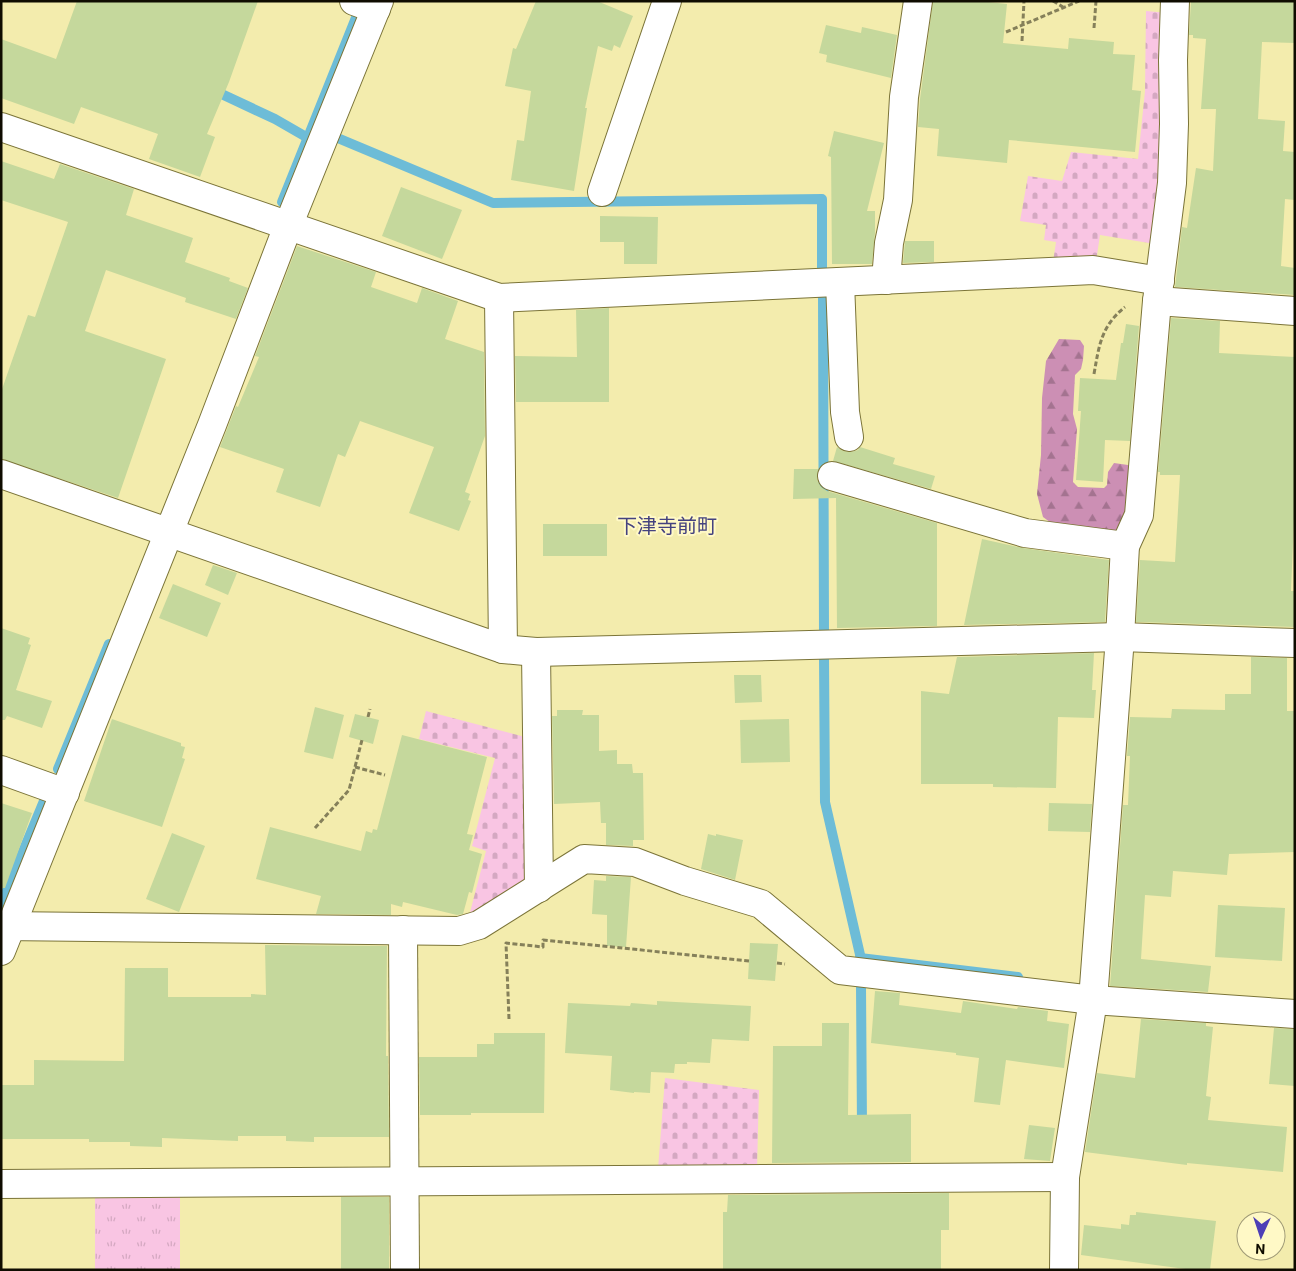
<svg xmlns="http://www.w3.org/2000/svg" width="1296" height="1271" font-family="Roboto,'Noto Sans JP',sans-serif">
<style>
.grass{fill:url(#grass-tufts)}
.forest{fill:url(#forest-firs)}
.cemetery{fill:url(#cemetery-stones)}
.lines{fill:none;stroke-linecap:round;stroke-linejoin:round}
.stream{stroke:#6dbcd7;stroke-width:10}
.building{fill:#c5d89c}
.minor-casing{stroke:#7b7438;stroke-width:30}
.path{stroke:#85805a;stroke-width:3;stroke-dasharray:5 2.5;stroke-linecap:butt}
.minor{stroke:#fff;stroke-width:28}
.labels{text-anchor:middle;stroke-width:4;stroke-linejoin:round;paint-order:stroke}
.quarter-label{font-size:20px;fill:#44427f;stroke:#fff9c6}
</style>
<defs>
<pattern id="grass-tufts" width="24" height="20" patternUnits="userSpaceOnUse" patternTransform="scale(1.25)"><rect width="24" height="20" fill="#f9c5e3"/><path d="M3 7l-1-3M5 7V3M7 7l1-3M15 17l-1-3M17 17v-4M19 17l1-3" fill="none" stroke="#d4a8c1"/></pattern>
<pattern id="forest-firs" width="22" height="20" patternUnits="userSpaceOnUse" patternTransform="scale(1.25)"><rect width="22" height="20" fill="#cc8fb4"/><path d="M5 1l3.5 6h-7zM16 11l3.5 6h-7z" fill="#a47390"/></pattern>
<pattern id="cemetery-stones" width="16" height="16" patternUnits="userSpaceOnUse" patternTransform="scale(1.25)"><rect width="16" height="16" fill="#f9c5e3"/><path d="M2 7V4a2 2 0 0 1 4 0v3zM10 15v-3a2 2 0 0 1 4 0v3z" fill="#d4a8c1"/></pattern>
</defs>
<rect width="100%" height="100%" fill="#f3ecad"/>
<rect class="grass" x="95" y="1192" width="85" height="78"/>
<polygon class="forest" points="1059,339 1080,340 1084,346 1083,360 1081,369 1075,375 1073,414 1077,429 1073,482 1078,487 1104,488 1107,485 1108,472 1114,463 1128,465 1135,470 1121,533 1058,528 1043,517 1037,494 1041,455 1042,398 1046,361"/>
<g class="cemetery">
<polygon points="1146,11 1168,13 1155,244 1100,235 1096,262 1053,262 1056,242 1044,240 1046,225 1020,221 1028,176 1062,181 1071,152 1138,159 1145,91"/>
<polygon points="426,711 529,738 526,886 468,920 486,851 472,846 495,758 419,739"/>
<polygon points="665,1078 759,1090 757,1169 658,1169"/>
</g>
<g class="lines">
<g class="stream">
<polyline points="213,90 275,119 308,138"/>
<polyline points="340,139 493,203 822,199 822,271"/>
<polyline points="282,202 357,15"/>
<polyline points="823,295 824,632"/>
<polyline points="824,657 825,802 861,959"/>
<polyline points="58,769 109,644"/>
<polyline points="1,905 44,801"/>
<polyline points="860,958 1018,977"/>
<polyline points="861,986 862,1128"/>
</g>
</g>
<g class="building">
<polygon points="77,1 258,1 229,82 207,134 215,137 200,177 149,159 158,134 81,107 74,124 1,98 1,39 56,59"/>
<polygon points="536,1 597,1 633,16 620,48 614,45 612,51 598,46 585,108 587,108 574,191 511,180 517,140 524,141 531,91 505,86 513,48 516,49"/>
<polygon points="933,1 979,1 1007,4 1003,43 1068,49 1069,38 1114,42 1113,54 1135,55 1132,90 1141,91 1135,152 1009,140 1007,163 937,156 939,129 918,127 920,99"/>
<polygon points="1191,1 1295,1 1295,43 1262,42 1258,119 1285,121 1283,151 1295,152 1295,200 1285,199 1281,266 1295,268 1295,295 1175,287 1182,227 1187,228 1196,168 1213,171 1216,109 1201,109 1206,39 1193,38 1193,35 1189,35"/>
<polygon points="826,25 861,33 862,27 897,35 891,78 826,62 827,55 819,53"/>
<polygon points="834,131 884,143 867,211 875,211 875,233 872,264 832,264 831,157 828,156"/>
<polygon points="1,161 54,179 60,164 134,189 126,215 193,238 185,262 230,278 229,281 248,288 236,319 185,302 186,298 106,270 85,331 166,359 118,498 1,459 1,392 28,315 35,317 68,222 1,200"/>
<polygon points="401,187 462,210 442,259 382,236"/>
<polygon points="600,216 658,217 657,264 624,264 624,242 600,242"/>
<polygon points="905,241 934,241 934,262 903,263"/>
<polygon points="297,246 376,272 371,287 417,303 422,288 458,301 445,339 484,352 485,436 465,492 470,494 468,500 471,501 459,531 409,513 434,447 360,421 345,457 338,454 320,507 276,492 284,469 220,447 236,406 238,407 259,357 255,356"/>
<polygon points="609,308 609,402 516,402 515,356 577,357 576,310"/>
<polygon points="1171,318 1220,321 1219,353 1295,357 1295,494 1291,591 1295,591 1295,627 1136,622 1140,560 1175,562 1180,475 1160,475 1160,472 1158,472"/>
<polygon points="1126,324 1139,326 1130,441 1105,440 1103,482 1076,480 1081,411 1078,411 1080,378 1116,380 1121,343 1123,343"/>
<polygon points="837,447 843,451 851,452 858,450 860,447 895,458 893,464 935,476 931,489 833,461"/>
<polygon points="794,469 819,469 817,480 821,487 827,491 937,523 937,626 837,628 836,498 793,499"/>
<rect x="543" y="524" width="64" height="32"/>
<polygon points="982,539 1023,548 1109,560 1105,622 964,625"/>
<polygon points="213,565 237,573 228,595 205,585"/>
<polygon points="173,584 221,603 207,637 159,618"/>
<polygon points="1,628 30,638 28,644 31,645 16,690 52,701 42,728 7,716 5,720 1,720"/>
<polygon points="1094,653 1092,690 1096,690 1094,718 1058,717 1056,788 993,787 993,784 921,784 921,691 949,694 957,657"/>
<polygon points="1251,657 1287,658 1287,711 1295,711 1295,852 1229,854 1227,875 1173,871 1171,897 1145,895 1141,959 1211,966 1208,992 1110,986 1123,805 1128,805 1130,756 1127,756 1130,717 1171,718 1172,709 1225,710 1225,694 1251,694"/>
<polygon points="734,675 761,675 762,702 735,703"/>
<polygon points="315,707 344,715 333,759 304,752"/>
<polygon points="557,710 583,710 582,715 599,715 599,751 617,750 617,764 632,764 633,773 643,773 644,840 633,840 633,846 606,845 606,823 601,823 600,802 554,804 552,716 557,716"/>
<polygon points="355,714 379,720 373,744 349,737"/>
<polygon points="112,719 181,743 181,746 185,747 182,758 185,759 162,827 84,801"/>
<polygon points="789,719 790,762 741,763 740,720"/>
<polygon points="402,735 487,757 467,834 473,835 469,850 482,854 472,893 469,892 463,914 457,915 403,902 402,907 391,904 391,915 316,914 321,896 256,879 270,827 361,851 366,831 372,833 373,829 377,830"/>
<polygon points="1,803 32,813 5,888 1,888"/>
<polygon points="1049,803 1092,804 1090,832 1048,831"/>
<polygon points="172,833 205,846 179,912 146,899"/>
<polygon points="708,834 716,836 716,834 743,840 735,880 701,869"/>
<polygon points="606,876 631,877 626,947 607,946 607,915 592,914 594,880 606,881"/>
<polygon points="1218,905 1285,908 1282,961 1215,957"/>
<polygon points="750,943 778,944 775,981 748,979"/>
<polygon points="265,945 387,946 386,1056 388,1056 389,1137 314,1137 314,1142 286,1141 286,1136 238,1136 238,1141 162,1138 162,1147 130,1146 130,1142 89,1142 89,1139 1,1139 1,1085 34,1085 34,1060 124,1061 125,968 168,968 168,997 251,997 251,994 266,995"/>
<polygon points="875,991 900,993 899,1005 961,1013 963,1001 1017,1009 1018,1007 1048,1011 1047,1021 1069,1024 1064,1068 1006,1060 1000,1105 974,1102 979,1058 956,1055 956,1053 871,1043"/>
<polygon points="657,1001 751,1006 749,1041 712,1039 710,1063 687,1062 687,1064 675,1064 674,1073 651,1072 650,1093 634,1092 634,1093 610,1090 612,1056 565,1053 568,1003 630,1006 631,1003 657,1005"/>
<polygon points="1141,1019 1206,1023 1206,1026 1213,1027 1206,1096 1211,1097 1208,1120 1287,1127 1283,1172 1187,1163 1187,1165 1085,1152 1097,1073 1135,1078"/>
<polygon points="822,1023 849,1023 848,1115 911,1114 911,1162 772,1163 773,1046 822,1046"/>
<polygon points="1274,1028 1295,1029 1295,1086 1269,1084"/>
<polygon points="494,1033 545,1033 544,1113 471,1113 471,1115 420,1115 419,1057 477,1057 477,1044 494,1044"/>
<polygon points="1029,1125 1055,1128 1050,1161 1024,1159"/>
<polygon points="949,1193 949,1230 941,1230 941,1270 723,1270 723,1212 727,1212 728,1195"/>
<rect x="341" y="1197" width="48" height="73"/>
<polygon points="1136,1212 1216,1221 1210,1270 1193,1270 1081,1255 1084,1225 1121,1229 1121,1224 1129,1225 1130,1215 1136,1215"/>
</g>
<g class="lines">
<defs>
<g id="minor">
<polyline points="354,1 376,9"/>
<polyline points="1,127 499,298 1093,270 1160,281"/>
<polyline points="602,192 667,1"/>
<polyline points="886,280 889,243 898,200 904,97 918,1"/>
<polyline points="840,282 845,412 849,437"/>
<polyline points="499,298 503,649"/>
<polyline points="1157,301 1295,311"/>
<polyline points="1,474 503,649 536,652 1120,637 1295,643"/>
<polyline points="832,476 1025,533 1125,546"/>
<polyline points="536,652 539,888"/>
<polyline points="1,770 65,793"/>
<polyline points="1,926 459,931 479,925 584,859 635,862 685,881 761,904 840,970 1093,1000 1295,1014"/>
<polyline points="403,930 405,1270"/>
<polyline points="1,951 212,425 288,226 379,1"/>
<polyline points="1,1184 1065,1177"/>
<polyline points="1064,1270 1065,1177 1093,1000 1120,637 1125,546 1139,515 1157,301 1172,183 1174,124 1173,60 1175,1"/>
</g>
</defs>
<use href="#minor" class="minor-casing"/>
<g class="path">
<polyline points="1053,1 1063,7"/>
<polyline points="1094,28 1096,1"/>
<polyline points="1006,32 1079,1"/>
<polyline points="1022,41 1024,1"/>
<path d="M1094 374C1099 346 1101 326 1125 307"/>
<polyline points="368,717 370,709"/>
<polyline points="355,767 385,775"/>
<polyline points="315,828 349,790 362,740"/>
<polyline points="777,963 785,964"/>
<polyline points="509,1019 506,943 543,947 543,940 749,961"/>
</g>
<use href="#minor" class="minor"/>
</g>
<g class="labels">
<g class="quarter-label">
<text x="667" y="533">下津寺前町</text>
</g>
</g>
<rect width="1296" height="1271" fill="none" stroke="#0f0c00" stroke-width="5"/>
<g transform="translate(1261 1236) rotate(183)"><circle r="24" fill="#fff9c6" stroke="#9f9a77"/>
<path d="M0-4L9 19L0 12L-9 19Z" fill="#4e3fb6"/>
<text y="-8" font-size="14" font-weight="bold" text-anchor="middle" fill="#0f0c00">N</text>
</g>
</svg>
